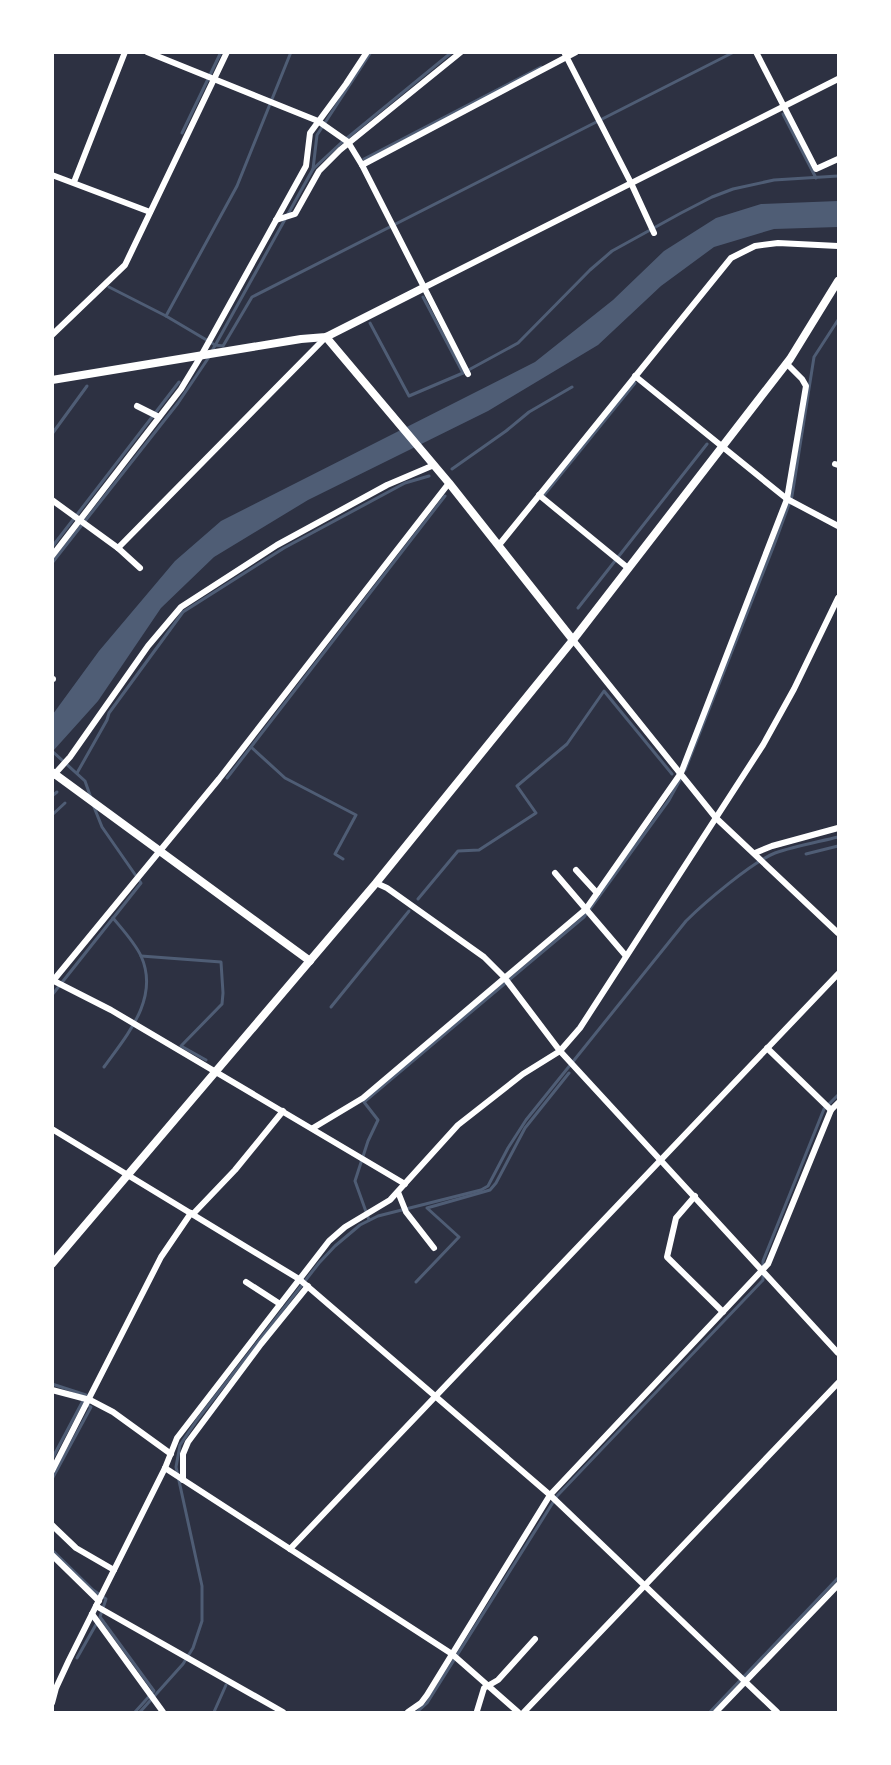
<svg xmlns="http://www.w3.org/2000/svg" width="891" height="1765" font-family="Cabin,sans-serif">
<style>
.water{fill:#4f5d75}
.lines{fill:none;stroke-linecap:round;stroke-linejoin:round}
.stream{stroke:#4f5d75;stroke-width:3}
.minor{stroke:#fff;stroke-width:6}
.tertiary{stroke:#fff;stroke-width:8}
</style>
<rect width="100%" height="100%" fill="#2d3142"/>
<polygon class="water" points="838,201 838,227 774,229 714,247 661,286 598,345 488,411 308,500 214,557 161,608 98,701 53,751 53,714 99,651 175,561 221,521 535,362 613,300 664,251 716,218 761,204"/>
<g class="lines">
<g class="stream">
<polyline points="783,114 816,178"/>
<polyline points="182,133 221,52"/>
<polyline points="364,159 541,67"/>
<polyline points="313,169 317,135 371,52"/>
<polyline points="109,287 166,316 215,345 223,346 252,297 734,52"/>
<polyline points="423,297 463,373 518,343 590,270 612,251 681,213 712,197 733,189 774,180 838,176"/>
<polyline points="166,316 237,186 291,52"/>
<polyline points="370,323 409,396 463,373"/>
<polyline points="212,351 313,169 341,143 452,52"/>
<polyline points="52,434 87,386"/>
<polyline points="452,469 506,431 529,412 572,387"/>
<polyline points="544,495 635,383"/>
<polyline points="52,547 179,382"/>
<polyline points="52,563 178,403 209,357"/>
<polyline points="578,608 707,444"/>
<polyline points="251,747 285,778 356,815 335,854 343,859"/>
<polyline points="52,751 85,781 91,798"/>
<polyline points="685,770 774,545 792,496 814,357 838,320"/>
<polyline points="77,773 107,720 109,713 183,612 284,548 405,483 429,476"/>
<polyline points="227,778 445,496"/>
<polyline points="52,796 57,792"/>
<polyline points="52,815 65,803"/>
<polyline points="806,854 838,846"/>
<polyline points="418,899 458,851 479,850 536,813 517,786 567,744 604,691 672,774"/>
<polyline points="141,956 221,962 223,993 222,1004 181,1046 206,1060"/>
<polyline points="52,995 141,883 102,827 94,807"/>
<polyline points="331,1007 409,911"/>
<path d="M104 1067C127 1035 160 998 141 956 135 943 123 930 113 918"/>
<polyline points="369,1220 355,1181 368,1141 378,1120 364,1102 584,917 669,800 681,778"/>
<polyline points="763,1268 763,1261 824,1109 838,1095"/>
<polyline points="416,1282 459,1237 427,1208 490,1190 496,1183 525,1128 569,1073"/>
<polyline points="52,1384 86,1395 52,1459"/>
<polyline points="52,1479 91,1407 85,1404"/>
<polyline points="52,1550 93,1590 106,1599 100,1617 154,1691 135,1712"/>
<polyline points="77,1658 98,1621"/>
<path d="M140 1712 183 1664 193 1648 202 1621V1586L176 1467 180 1445 197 1420 319 1263 335 1246 360 1225 378 1216 481 1190 488 1186 508 1148 526 1120 686 921C704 903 752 862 775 853 795 846 818 842 838 837"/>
<polyline points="214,1712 226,1685"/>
<polyline points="417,1712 427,1703 557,1496 763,1280 763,1274"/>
<polyline points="710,1712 838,1578"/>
</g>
<g class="minor">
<polyline points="147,52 318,121 348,142 362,165 468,374"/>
<polyline points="564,52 631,183 654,233"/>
<polyline points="756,52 816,169 838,159"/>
<polyline points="362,165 576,52"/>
<polyline points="52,175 150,212"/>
<polyline points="74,182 125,52"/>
<polyline points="276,220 295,214 319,171 340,150 461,52"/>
<polyline points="423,288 838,79"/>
<polyline points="52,335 125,265 227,52"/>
<polyline points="635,376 787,499 838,526"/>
<polyline points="137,406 159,417"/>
<polyline points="835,464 838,465"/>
<polyline points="539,495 628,568"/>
<polyline points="52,500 118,548 140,568"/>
<polyline points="499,545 731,258 755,246 778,243 838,246"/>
<polyline points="118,548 326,337"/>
<polyline points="52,556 181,389 201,356 306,166 310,133 346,84 367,52"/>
<polyline points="573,640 716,818 838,933"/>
<polyline points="52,679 53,679"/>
<polyline points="52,777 70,757 148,646 181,607 277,545 387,485 434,465"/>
<polyline points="755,853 772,846 838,828"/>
<polyline points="576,870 597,893"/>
<polyline points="555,873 626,956"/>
<polyline points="376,883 387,888 484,957 504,977 560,1051 838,1353"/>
<polyline points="52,980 111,1010 405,1184"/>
<polyline points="52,982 219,779 449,483"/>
<polyline points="767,1048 831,1110"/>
<polyline points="313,1128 363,1098 586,909 681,773 787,499 806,386 802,379 786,363"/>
<polyline points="52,1129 299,1279 550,1495 777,1712"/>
<polyline points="398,1192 406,1212 434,1248"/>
<polyline points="695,1196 676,1218 667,1257 723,1312"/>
<polyline points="193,1214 235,1170 283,1111"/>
<polyline points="246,1282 280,1304"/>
<polyline points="52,1390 90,1400 113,1412 171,1454"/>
<polyline points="165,1468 452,1654 518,1712"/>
<polyline points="52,1471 161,1257 191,1213"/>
<polyline points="183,1480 183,1454 188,1442 261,1344 308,1286"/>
<polyline points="52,1525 76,1548 114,1570"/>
<polyline points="290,1549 838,974"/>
<polyline points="52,1555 99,1601"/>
<polyline points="96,1606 283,1712"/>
<polyline points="92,1614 163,1712"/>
<polyline points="52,1703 56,1688 69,1660 165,1468 177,1438 329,1241 345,1227 390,1200 458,1125 523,1074 560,1051 580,1028 763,745 794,689 838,598"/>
<polyline points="477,1711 484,1688 498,1680 535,1639"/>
<polyline points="408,1712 421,1703 427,1695 550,1495 768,1264 831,1110 838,1103"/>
<polyline points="524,1712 838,1383"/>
<polyline points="716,1712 838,1585"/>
</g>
<g class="tertiary">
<polyline points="326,337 449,483 573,640"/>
<polyline points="52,380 301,339 326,337 423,288"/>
<polyline points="52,772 310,961"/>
<polyline points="52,1264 376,883 573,640 790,359 838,281"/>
</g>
</g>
<rect width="891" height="1765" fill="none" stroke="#ffffff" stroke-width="108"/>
</svg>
